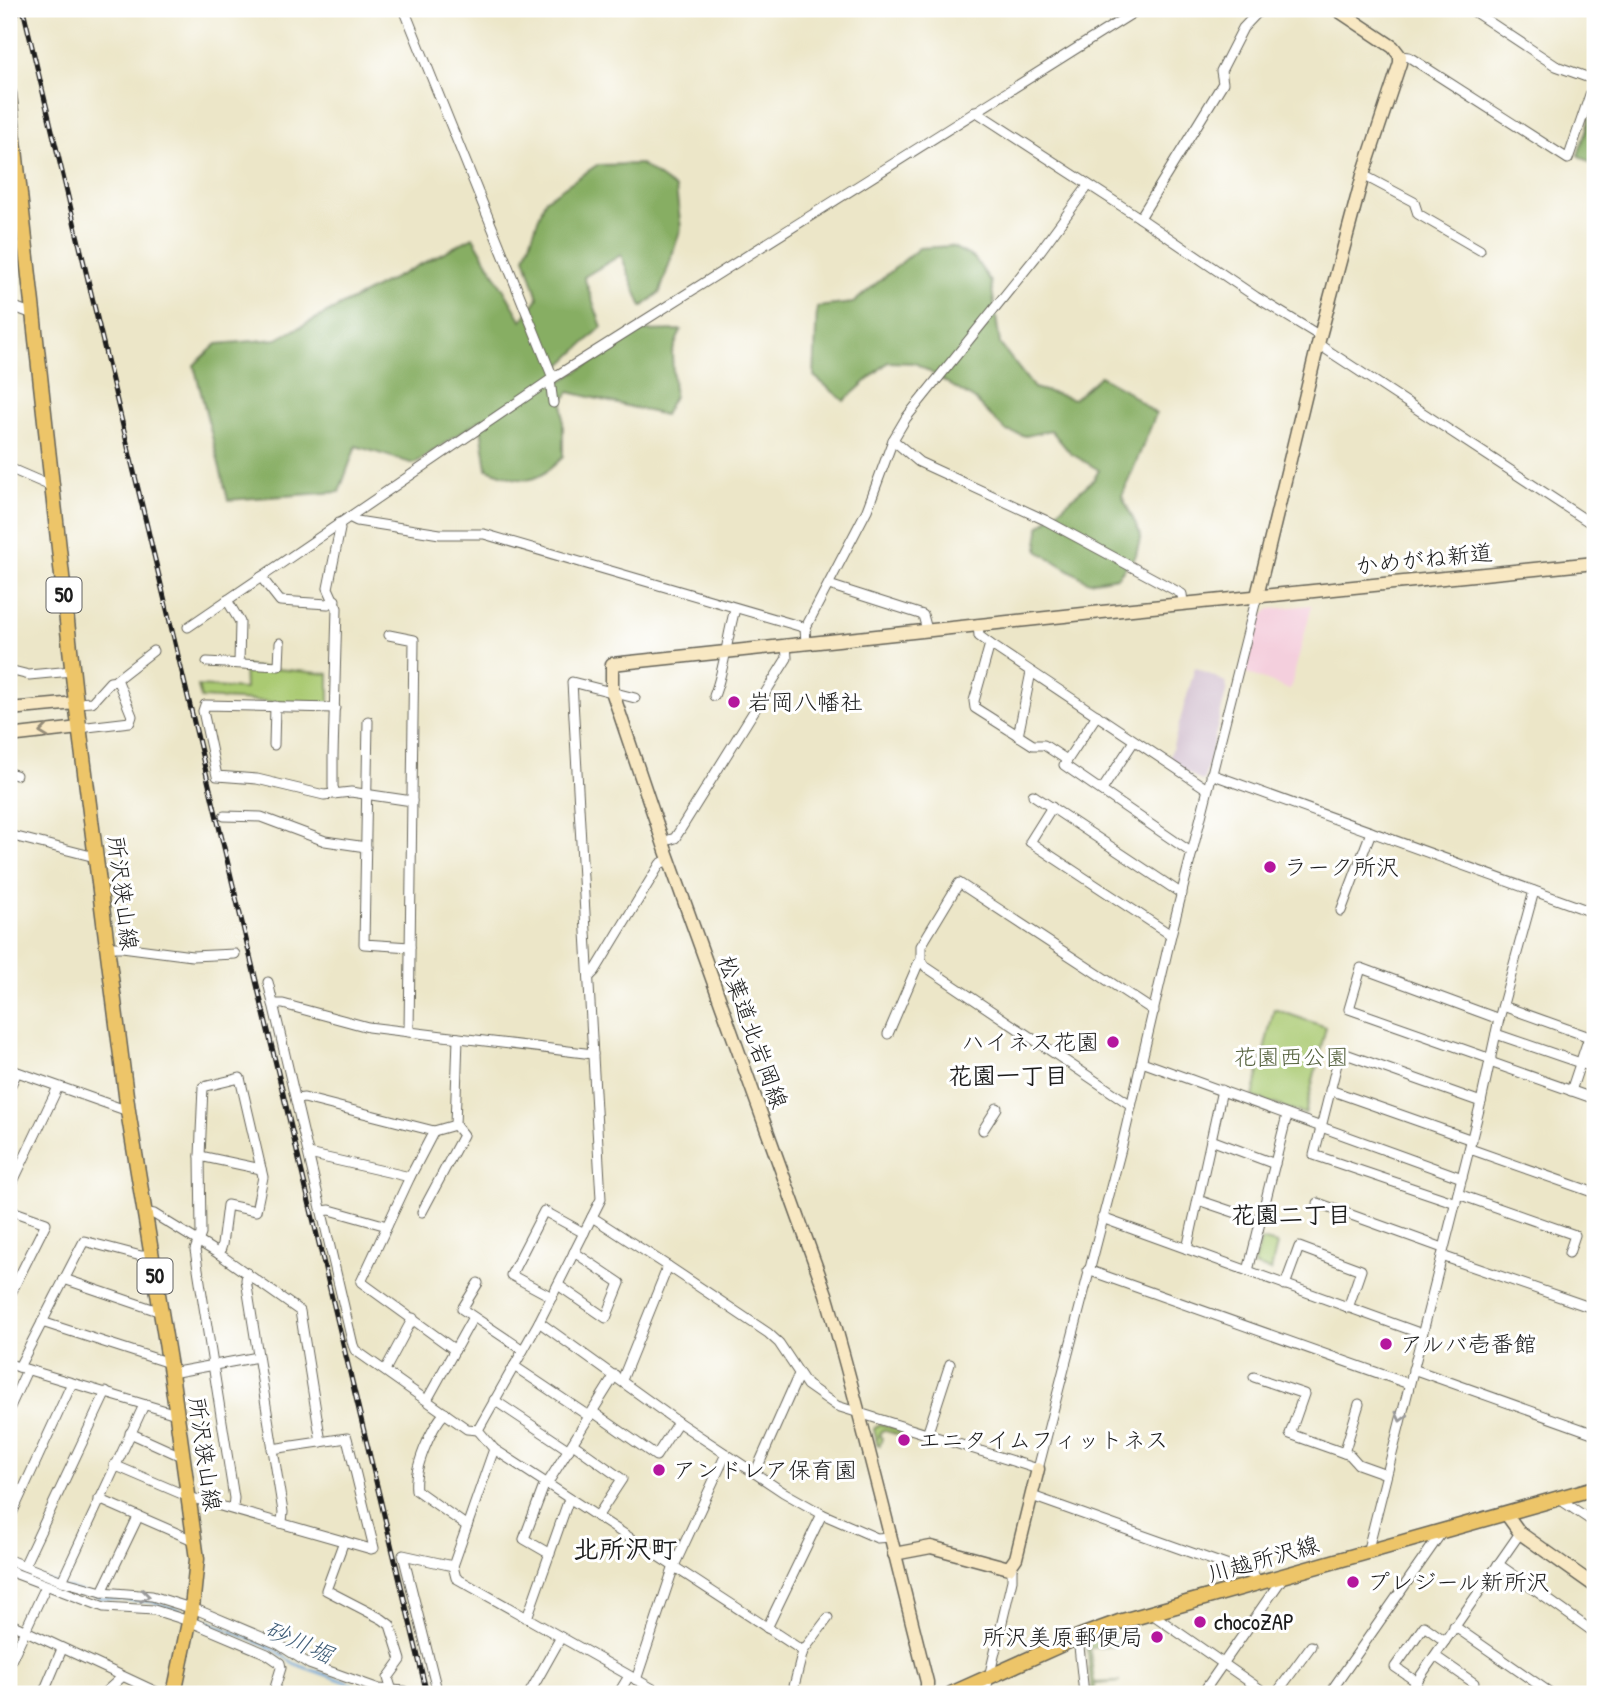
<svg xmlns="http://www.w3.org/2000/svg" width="1604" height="1703" font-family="'Patrick Hand','Klee One',sans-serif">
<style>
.built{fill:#f4cfdd}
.industrial{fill:#d0bdcd}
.green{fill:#aaca72;stroke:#637347;stroke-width:2}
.forest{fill:#87ae64;stroke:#526540;stroke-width:2}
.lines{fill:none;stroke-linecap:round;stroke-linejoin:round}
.stream{stroke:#63a0d4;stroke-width:2.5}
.street-casing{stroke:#656358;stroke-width:11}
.secondary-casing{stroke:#656358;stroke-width:15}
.primary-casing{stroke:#656358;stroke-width:17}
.street{stroke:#fff;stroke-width:9}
.secondary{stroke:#f8e8c3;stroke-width:12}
.primary{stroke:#edc569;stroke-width:14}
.rail-casing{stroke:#1c1c1c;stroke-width:5}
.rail{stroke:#fff;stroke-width:2.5;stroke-dasharray:8;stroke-linecap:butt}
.oneway{stroke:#958c78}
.oneway2{stroke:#999}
.poi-dot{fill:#b5179e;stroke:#fff;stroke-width:2.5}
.labels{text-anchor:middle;stroke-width:6;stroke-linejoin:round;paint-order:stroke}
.shield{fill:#fff;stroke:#606060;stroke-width:2}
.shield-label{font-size:21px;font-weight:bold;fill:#1c1c1c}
.street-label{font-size:23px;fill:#1c1c1c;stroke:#fff}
.poi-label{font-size:23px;fill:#1c1c1c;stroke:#fff;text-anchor:start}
.park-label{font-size:23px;fill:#55623e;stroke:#fff}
.neighbourhood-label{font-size:24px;font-weight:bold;fill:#1c1c1c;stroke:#fff}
.water-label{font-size:24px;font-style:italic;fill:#405e78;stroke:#fff}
.quarter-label{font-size:26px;font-weight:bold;fill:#1c1c1c;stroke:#fff}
</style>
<rect width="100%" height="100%" fill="#fff"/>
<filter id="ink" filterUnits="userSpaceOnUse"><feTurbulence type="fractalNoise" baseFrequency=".0143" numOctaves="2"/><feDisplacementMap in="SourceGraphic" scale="14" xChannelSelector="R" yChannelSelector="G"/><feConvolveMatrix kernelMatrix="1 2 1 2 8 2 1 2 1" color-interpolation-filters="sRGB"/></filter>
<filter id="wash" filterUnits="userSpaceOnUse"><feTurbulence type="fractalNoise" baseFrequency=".00686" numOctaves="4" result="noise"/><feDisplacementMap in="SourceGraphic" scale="28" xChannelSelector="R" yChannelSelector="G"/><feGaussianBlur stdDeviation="1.57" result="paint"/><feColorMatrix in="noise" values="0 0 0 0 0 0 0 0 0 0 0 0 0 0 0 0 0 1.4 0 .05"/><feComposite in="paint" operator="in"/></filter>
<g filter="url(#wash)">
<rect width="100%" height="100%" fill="#ece6c8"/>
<polygon class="built" points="1312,605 1290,690 1244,672 1256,620 1270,609"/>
<polygon class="industrial" points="1195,667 1225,682 1227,688 1204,780 1201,781 1169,760"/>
<g class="green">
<polygon points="244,666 329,674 329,705 201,698 198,686 245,689"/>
<polygon points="1274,1009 1326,1027 1305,1114 1253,1097"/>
<polygon points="1261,1240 1277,1244 1271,1271 1254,1266"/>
<polygon points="880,1424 954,1447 935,1445 882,1430 879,1436 882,1438 880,1445 877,1444 874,1429"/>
<polygon points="1113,1637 1116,1644 1114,1646 1090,1648 1094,1683 1120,1682 1094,1684 1096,1694 1092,1693 1087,1645"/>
</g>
<g class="forest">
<polygon points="1595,103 1595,166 1578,155"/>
<path d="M641 164 676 189 681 228 660 292 642 307 621 255 584 277 602 327 558 368 562 381 641 331 681 330 672 353 674 396 664 415 569 392 563 401V457C532 487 526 483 487 469L480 420 414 464 356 446 339 492 228 500 194 365 217 344 277 339 473 237 522 321 538 298 525 257 545 200 597 165Z"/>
<polygon points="951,246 974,258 991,282 1000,344 1034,388 1074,399 1100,376 1125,390 1156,414 1122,496 1141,535 1136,555 1117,577 1089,582 1038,551 1039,527 1094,479 1099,470 1070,453 1051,430 1026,436 1006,431 975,400 915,363 888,362 844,401 814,376 817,307 853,303 919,248"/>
</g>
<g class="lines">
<g class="stream">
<polyline points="9,1566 65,1587 102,1598 152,1602 181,1610"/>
<polyline points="203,1619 273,1649 295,1664 366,1689"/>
</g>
</g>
</g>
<g filter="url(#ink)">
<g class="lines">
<defs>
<g id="street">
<polyline points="404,9 553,378"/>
<polyline points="1400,56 1409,57 1568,159 1595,80 1556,66 1470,9"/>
<polyline points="975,111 1140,218 1256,297 1320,336"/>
<polyline points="1363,175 1414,202 1418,214 1480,250"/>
<polyline points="1140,218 1223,83 1221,71 1243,28 1261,9"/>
<polyline points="9,305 33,314"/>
<polyline points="1318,344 1595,526"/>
<polyline points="550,380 553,403"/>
<polyline points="893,440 919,462 1045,520 1182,594 1183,603"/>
<polyline points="9,468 53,487"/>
<polyline points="349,517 357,521 440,534 484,534 806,628"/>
<polyline points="261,577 280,601 328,604 335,600"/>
<polyline points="829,585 923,615 927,630"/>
<polyline points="227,600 240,622 239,663"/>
<polyline points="978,624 979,636 990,644 1207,789"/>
<polyline points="188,627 553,378 1139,9"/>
<polyline points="389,635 414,640 409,1032"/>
<polyline points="806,642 805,629 867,510 893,440 906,418 1035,258 1088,186"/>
<polyline points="990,644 974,701 975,708 1033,745 1044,745 1067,760"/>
<polyline points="207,662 279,666 280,643"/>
<polyline points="9,670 29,675 72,671"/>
<path d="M714 696C725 668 727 637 735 609"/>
<polyline points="635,698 572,682 601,1199 539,1322 478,1430 494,1449 803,1651 792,1694"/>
<polyline points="76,703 92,702 110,682 117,681"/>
<polyline points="335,708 205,705 203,711 217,776 257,779 324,795 351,792 412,801"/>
<polyline points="1097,715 1064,765 1192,853"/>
<polyline points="368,721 364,944 410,947"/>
<polyline points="79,728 130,722 132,716 117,679 153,651"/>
<polyline points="1018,736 1031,672"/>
<polyline points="274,745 275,706"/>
<polyline points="9,773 16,775"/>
<polyline points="1211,774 1595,913"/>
<polyline points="1102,790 1134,741"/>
<polyline points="335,793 333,787 333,756 337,608 328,588 340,529 339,523"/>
<polyline points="1033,795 1182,894"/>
<polyline points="1052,807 1030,842 1171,935"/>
<polyline points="224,816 261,817 325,841 366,847"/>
<polyline points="9,835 95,857"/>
<polyline points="663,842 675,838 787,658 786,644"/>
<polyline points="1341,911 1371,832"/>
<polyline points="107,947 122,947 192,956 235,954"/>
<polyline points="921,960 926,967 1131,1105"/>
<polyline points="589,977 595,971 660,864 669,859"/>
<polyline points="268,982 353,1345 355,1350 467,1429 478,1430"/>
<polyline points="273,1004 283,1004 368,1027 593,1054"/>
<polyline points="1503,1006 1595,1039"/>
<polyline points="888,1034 918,964 921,960 921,946 959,883 1154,1011"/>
<polyline points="1496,1034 1595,1068"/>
<polyline points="1491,1059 1349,1009 1361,968 1499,1019"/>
<polyline points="1142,1062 1462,1178"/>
<polyline points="1490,1062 1595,1099"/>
<polyline points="9,1069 128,1111"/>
<polyline points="9,1089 17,1072"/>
<polyline points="1330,1090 1472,1140"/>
<polyline points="1571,1091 1589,1037"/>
<polyline points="296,1099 304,1098 434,1131"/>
<polyline points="983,1130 997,1108"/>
<polyline points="1211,1140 1275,1164"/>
<polyline points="1470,1149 1595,1193"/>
<polyline points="309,1154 410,1177"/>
<polyline points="200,1156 261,1169"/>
<polyline points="9,1190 58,1087"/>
<polyline points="1458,1194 1575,1235 1569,1253"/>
<polyline points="1198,1200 1260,1221"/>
<polyline points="1318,1203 1443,1248"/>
<polyline points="1456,1203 1314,1155 1340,1052 1481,1102"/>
<polyline points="9,1210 46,1223 9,1297"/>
<polyline points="322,1211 330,1210 387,1226"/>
<polyline points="144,1212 154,1214 219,1254 300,1311 321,1442"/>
<polyline points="422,1212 463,1135 455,1125"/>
<polyline points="592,1217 668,1266 622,1380"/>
<polyline points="1102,1218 1422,1334"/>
<polyline points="1187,1249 1222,1090"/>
<polyline points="219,1254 222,1245 227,1205 256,1211 263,1177 240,1078 203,1087 200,1156 201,1234 195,1250 234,1498 233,1508"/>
<polyline points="1442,1256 1595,1309"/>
<polyline points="668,1266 768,1333 779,1343 807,1385 837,1406 1038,1469 1123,1141 1171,935 1257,596"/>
<polyline points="1088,1270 1409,1384"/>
<polyline points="1248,1271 1287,1115"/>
<polyline points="247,1273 246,1280 283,1512 282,1522"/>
<polyline points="64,1279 161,1312"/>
<polyline points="478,1283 462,1309 523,1350"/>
<polyline points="558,1285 606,1318 620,1283 574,1252"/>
<polyline points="1285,1285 1299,1247 1361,1270 1348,1308"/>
<polyline points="552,1297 511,1275 544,1211 584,1233"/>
<polyline points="42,1322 169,1363"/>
<polyline points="539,1322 678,1422 783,1492 822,1514 877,1538 890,1537"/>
<polyline points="455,1350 361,1282 410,1177 434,1131 455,1125 458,1038"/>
<polyline points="9,1364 176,1414"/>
<polyline points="514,1366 590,1417"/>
<polyline points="19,1367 84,1241 141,1256 151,1256"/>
<polyline points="1413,1369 1595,1434"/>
<polyline points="385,1370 413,1318"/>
<polyline points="171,1373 258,1357"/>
<polyline points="1254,1377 1304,1394 1290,1434 1344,1453 1359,1404"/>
<polyline points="427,1400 473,1317"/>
<polyline points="494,1400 569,1450"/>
<polyline points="9,1409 27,1370"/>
<polyline points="593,1412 656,1456 678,1422"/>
<path d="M445 1413C431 1427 413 1470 416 1490L467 1526"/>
<polyline points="130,1433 183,1457"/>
<polyline points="927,1435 950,1364"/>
<polyline points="573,1444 622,1479 597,1517"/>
<polyline points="1344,1453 1350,1455 1358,1464 1386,1474"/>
<polyline points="114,1465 189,1497 371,1549 374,1548 347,1438 272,1449"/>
<polyline points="755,1473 799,1374"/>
<polyline points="545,1483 524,1539 550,1554"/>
<polyline points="547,1484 615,1375"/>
<polyline points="1032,1496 1254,1575 1257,1584"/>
<polyline points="99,1499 195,1541"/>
<polyline points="1559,1499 1595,1523"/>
<polyline points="9,1520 72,1383"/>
<polyline points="344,1541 326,1590 382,1619 390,1625 401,1660 388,1678 392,1691"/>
<polyline points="1367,1553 1481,1102 1499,1019 1534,891"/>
<polyline points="9,1560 62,1581 102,1592 152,1596 200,1611 278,1644 309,1664 379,1689 405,1691"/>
<polyline points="1498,1564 1595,1633"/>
<polyline points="24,1566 106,1392"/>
<polyline points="453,1566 456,1578 662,1694"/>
<polyline points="9,1571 104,1607 154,1610 189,1621 267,1654 280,1663 281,1668 273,1694"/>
<polyline points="62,1581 144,1405"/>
<polyline points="102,1592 138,1517"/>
<polyline points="1152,1614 1267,1694"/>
<polyline points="527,1618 569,1499"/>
<polyline points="9,1623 161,1694"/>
<polyline points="1454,1626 1552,1694"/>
<polyline points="767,1628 822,1514"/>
<polyline points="1078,1637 1084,1694"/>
<polyline points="803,1651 828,1618"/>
<polyline points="1435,1656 1474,1683"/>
<polyline points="9,1665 46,1586"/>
<polyline points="636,1680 674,1566 726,1454"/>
<polyline points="1417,1682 1395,1667 1424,1626 1445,1641"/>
<polyline points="43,1694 62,1649"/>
<polyline points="103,1694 122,1677"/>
<polyline points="438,1694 403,1555 453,1566 494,1449"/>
<polyline points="529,1694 561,1637"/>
<polyline points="618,1694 629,1676"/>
<polyline points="985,1694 1012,1580 1012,1566"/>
<polyline points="1202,1694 1284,1576"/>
<polyline points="1276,1694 1311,1646"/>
<polyline points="1329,1694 1442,1532"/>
<polyline points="1408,1694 1520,1533"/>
</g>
<g id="secondary">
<polyline points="1257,596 1320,336 1363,175 1400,63 1400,56 1393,47 1336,9"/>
<polyline points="9,709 76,703"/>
<polyline points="9,736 79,728"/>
<polyline points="1507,1515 1520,1533 1595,1586"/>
<polyline points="894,1554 931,1547 1009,1568 1016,1558 1038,1469"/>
<path d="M927 1694V1682C894 1553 864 1423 826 1294L666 851 612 691V664L1102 612 1595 563"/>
</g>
<g id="primary">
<polyline points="9,15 13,9"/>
<polyline points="9,94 75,694 128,1111 171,1373 197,1559 192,1608 174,1694"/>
<polyline points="951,1694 1078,1637 1119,1622 1595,1488"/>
</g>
</defs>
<use href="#street" class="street-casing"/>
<use href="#secondary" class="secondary-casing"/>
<use href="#primary" class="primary-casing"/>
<use href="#street" class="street"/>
<use href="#secondary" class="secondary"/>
<use href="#primary" class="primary"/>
<defs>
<polyline id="rail" points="23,9 427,1694"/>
</defs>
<use href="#rail" class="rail-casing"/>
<use href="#rail" class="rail"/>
</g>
<defs><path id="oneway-chevron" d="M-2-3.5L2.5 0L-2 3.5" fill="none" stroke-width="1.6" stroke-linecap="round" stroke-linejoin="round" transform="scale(1.75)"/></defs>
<use class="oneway" href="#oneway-chevron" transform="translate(44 732) rotate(173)"/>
<g class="oneway2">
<use href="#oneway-chevron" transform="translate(1401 1417) rotate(104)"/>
<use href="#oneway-chevron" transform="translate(145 1596) rotate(7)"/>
</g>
</g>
<g class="poi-dot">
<circle cx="734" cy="702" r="7"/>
<circle cx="1270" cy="867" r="7"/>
<circle cx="1113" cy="1042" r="7"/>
<circle cx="1386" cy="1344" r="7"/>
<circle cx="904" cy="1440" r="7"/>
<circle cx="659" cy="1470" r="7"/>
<circle cx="1353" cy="1582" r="7"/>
<circle cx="1200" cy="1622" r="7"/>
<circle cx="1157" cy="1637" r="7"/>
</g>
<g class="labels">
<g class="shield">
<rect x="46.5" y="577.5" width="35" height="35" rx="5"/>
<rect x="137.5" y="1258.5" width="35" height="35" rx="5"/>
</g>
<g class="shield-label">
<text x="64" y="602">50</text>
<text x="155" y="1283">50</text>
</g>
<g class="street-label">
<text transform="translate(1424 559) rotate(-6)" y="8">かめがね新道</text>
<text transform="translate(123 893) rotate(83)" y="8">所沢狭山線</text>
<text transform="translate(753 1032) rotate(70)" y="8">松葉道北岩岡線</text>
<text transform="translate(205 1454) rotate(82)" y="8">所沢狭山線</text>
<text transform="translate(1263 1559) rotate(-16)" y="8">川越所沢線</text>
</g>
<g class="poi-label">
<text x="748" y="710">岩岡八幡社</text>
<text x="1284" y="875">ラーク所沢</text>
<text x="1099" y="1050" text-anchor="end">ハイネス花園</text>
<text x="1400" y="1352">アルバ壱番館</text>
<text x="918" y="1448">エニタイムフィットネス</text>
<text x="673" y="1478">アンドレア保育園</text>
<text x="1367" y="1590">プレジール新所沢</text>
<text x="1214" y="1630">chocoZAP</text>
<text x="1143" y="1645" text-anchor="end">所沢美原郵便局</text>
</g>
<g class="park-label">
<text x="1291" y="1065">花園西公園</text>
</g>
<g class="neighbourhood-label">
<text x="1008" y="1084">花園一丁目</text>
<text x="1291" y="1223">花園二丁目</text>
</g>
<g class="water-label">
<text transform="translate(299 1642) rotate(24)" y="8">砂川堀</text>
</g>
<g class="quarter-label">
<text x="625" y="1558">北所沢町</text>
</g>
</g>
<rect width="1604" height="1703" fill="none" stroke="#fff" stroke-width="35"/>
</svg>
